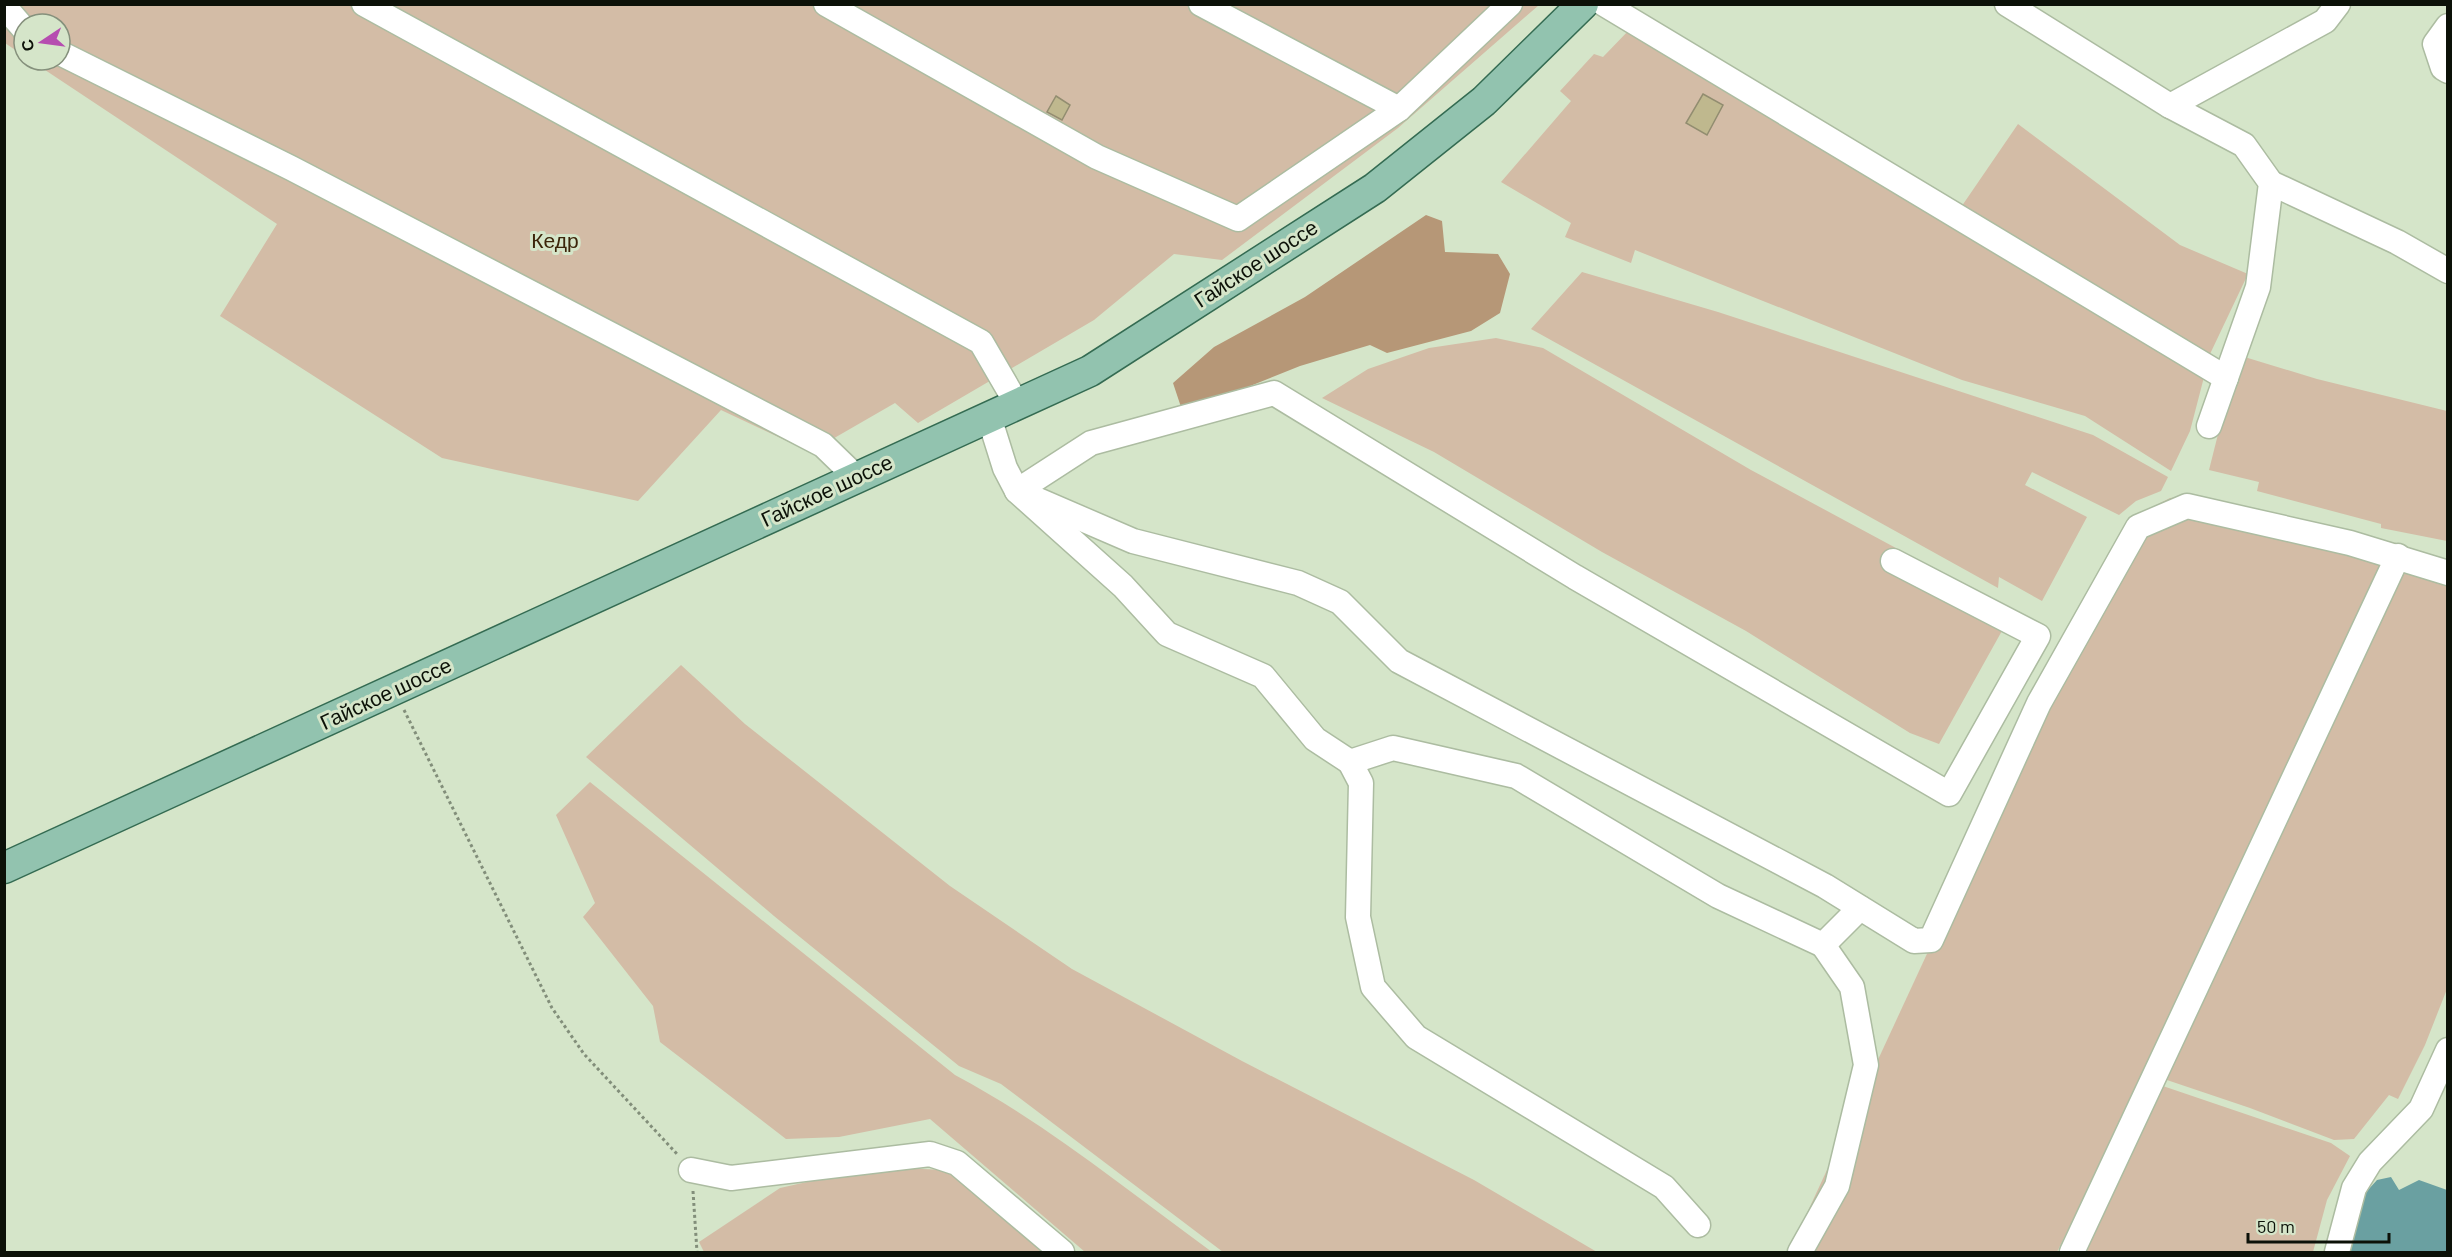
<svg xmlns="http://www.w3.org/2000/svg" width="2452" height="1257" font-family="Barlow,sans-serif">
<style>
.green{fill:#d3bca6}
.forest{fill:#b69777}
.water{fill:#6aa0a1}
.building{fill:#bfb88e;stroke:#928d70;stroke-width:1.5}
.lines{fill:none;stroke-linecap:round;stroke-linejoin:round}
.minor-casing{stroke:#acbca1;stroke-width:27}
.major-casing{stroke:#346b52;stroke-width:33}
.path{stroke:#828e7a;stroke-width:3;stroke-dasharray:3 3;stroke-linecap:butt}
.minor{stroke:#fff;stroke-width:24}
.major{stroke:#92c3af;stroke-width:30}
.labels{text-anchor:middle;stroke-width:6;stroke-linejoin:round;paint-order:stroke}
.park-label{font-size:21px;fill:#3c250a;stroke:#d5e5c9}
.street-label{font-size:21px;fill:#0c1108;stroke:#d5e5c9}
</style>
<rect width="100%" height="100%" fill="#d5e5c9"/>
<g class="green">
<polygon points="4,5 1539,5 1398,128 1222,260 1174,254 1094,320 918,423 895,403 810,452 721,410 638,501 442,458 220,316 277,224 30,60 60,60 60,24 24,24 24,56 5,43"/>
<polygon points="1631,28 1955,216 2018,124 2180,245 2248,274 2210,354 2190,431 2171,471 2085,416 1962,380 1635,250 1631,263 1565,237 1571,223 1501,182 1571,101 1560,91 1594,54 1603,57"/>
<polygon points="1582,272 1718,312 2093,435 2168,477 2161,491 2136,501 2119,515 2032,472 2025,485 2087,517 2042,601 1999,577 1998,588 1531,329"/>
<polygon points="1496,338 1543,348 1751,470 2013,611 1939,744 1910,733 1746,631 1602,552 1434,452 1322,398 1368,369 1429,348"/>
<polygon points="2238,355 2317,379 2447,411 2447,541 2381,528 2381,524 2257,491 2259,482 2209,470"/>
<polygon points="2182,497 2389,555 2160,1043 2057,1252 1789,1252 2069,647 2133,517 2170,498"/>
<polygon points="2410,554 2447,563 2447,989 2425,1045 2398,1099 2389,1095 2354,1139 2334,1140 2250,1108 2158,1077"/>
<polygon points="681,665 745,724 950,886 1072,969 1242,1061 1474,1180 1597,1252 1223,1252 1001,1084 959,1066 774,916 586,757"/>
<path d="M590 782 955 1075C1047 1124 1128 1191 1212 1252H1085L930 1119 839 1137 786 1139 660 1042 653 1006 583 917 595 903 556 815Z"/>
<polygon points="2154,1083 2331,1143 2350,1156 2327,1200 2313,1252 2069,1252"/>
<polygon points="874,1167 946,1170 1049,1252 704,1252 699,1242 780,1188"/>
</g>
<polygon class="forest" points="1426,215 1442,221 1445,252 1498,254 1510,274 1500,313 1471,331 1387,353 1370,345 1300,366 1183,413 1173,383 1214,347 1305,297"/>
<polygon class="water" points="2391,1177 2399,1190 2419,1180 2447,1190 2447,1252 2344,1252 2358,1201 2377,1180"/>
<g class="building">
<polygon points="1703,94 1723,105 1707,135 1686,123"/>
<polygon points="1056,96 1070,105 1062,120 1047,112"/>
</g>
<g class="lines">
<defs>
<g id="minor">
<polyline points="364,4 981,342 1017,404"/>
<polyline points="826,4 1097,157 1238,219 1399,109 1510,4"/>
<polyline points="1201,4 1399,109"/>
<polyline points="1604,4 2226,378"/>
<polyline points="2007,4 2170,106 2244,145 2271,183 2258,287 2209,426"/>
<polyline points="4,6 24,29"/>
<polyline points="2448,26 2435,44 2443,68 2448,71"/>
<polyline points="60,53 291,168 823,445 857,478"/>
<polyline points="2170,106 2325,21 2338,4"/>
<polyline points="2271,183 2397,242 2448,271"/>
<polyline points="989,417 1005,468 1017,491 1133,541 1298,583 1340,602 1399,661 1825,886 1914,941 1931,940 2039,703 2138,527 2187,506 2350,543 2448,573"/>
<polyline points="1350,762 1361,783 1358,917 1373,987 1416,1037 1664,1187 1698,1225"/>
<polyline points="1860,908 1823,945 1718,896 1516,776 1393,748 1350,762 1315,739 1263,676 1167,634 1123,586 1017,491 1091,443 1274,393 1575,577 1949,794 2038,636 1893,561"/>
<polyline points="691,1170 731,1178 930,1154 957,1163 1062,1252"/>
<polyline points="1800,1252 1837,1186 1866,1065 1852,987 1823,945"/>
<polyline points="2072,1252 2398,556"/>
<polyline points="2337,1252 2354,1188 2370,1162 2421,1109 2448,1050"/>
</g>
<polyline id="major" points="4,868 1090,371 1375,188 1484,101 1583,4"/>
</defs>
<use href="#minor" class="minor-casing"/>
<use href="#major" class="major-casing"/>
<g class="path">
<polyline points="404,710 552,1008 584,1054 677,1154"/>
<polyline points="693,1191 697,1252"/>
</g>
<use href="#minor" class="minor"/>
<use href="#major" class="major"/>
</g>
<g class="labels">
<g class="park-label">
<text x="555" y="248">Кедр</text>
</g>
<g class="street-label">
<text transform="translate(1256 264) rotate(-33)" y="7">Гайское шоссе</text>
<text transform="translate(827 491) rotate(-25)" y="7">Гайское шоссе</text>
<text transform="translate(386 694) rotate(-25)" y="7">Гайское шоссе</text>
</g>
</g>
<rect width="2452" height="1257" fill="none" stroke="#0c1108" stroke-width="12"/>
<g transform="translate(42 42) rotate(257)"><circle r="28" fill="#d5e5c9" stroke="#85907c" stroke-width="1.5"/>
<path d="M0-4.5L10 22L0 15L-10 22Z" fill="#b64db0"/>
<text y="-9" font-size="16" font-weight="bold" text-anchor="middle" fill="#0c1108">С</text>
</g>
<path d="M2248 1233v9h141v-9" fill="none" stroke="#0c1108" stroke-width="3"/>
<text x="2257" y="1233" font-size="18" fill="#0c1108" stroke="#d5e5c9" stroke-width="4.5" paint-order="stroke">50 m</text>
</svg>
